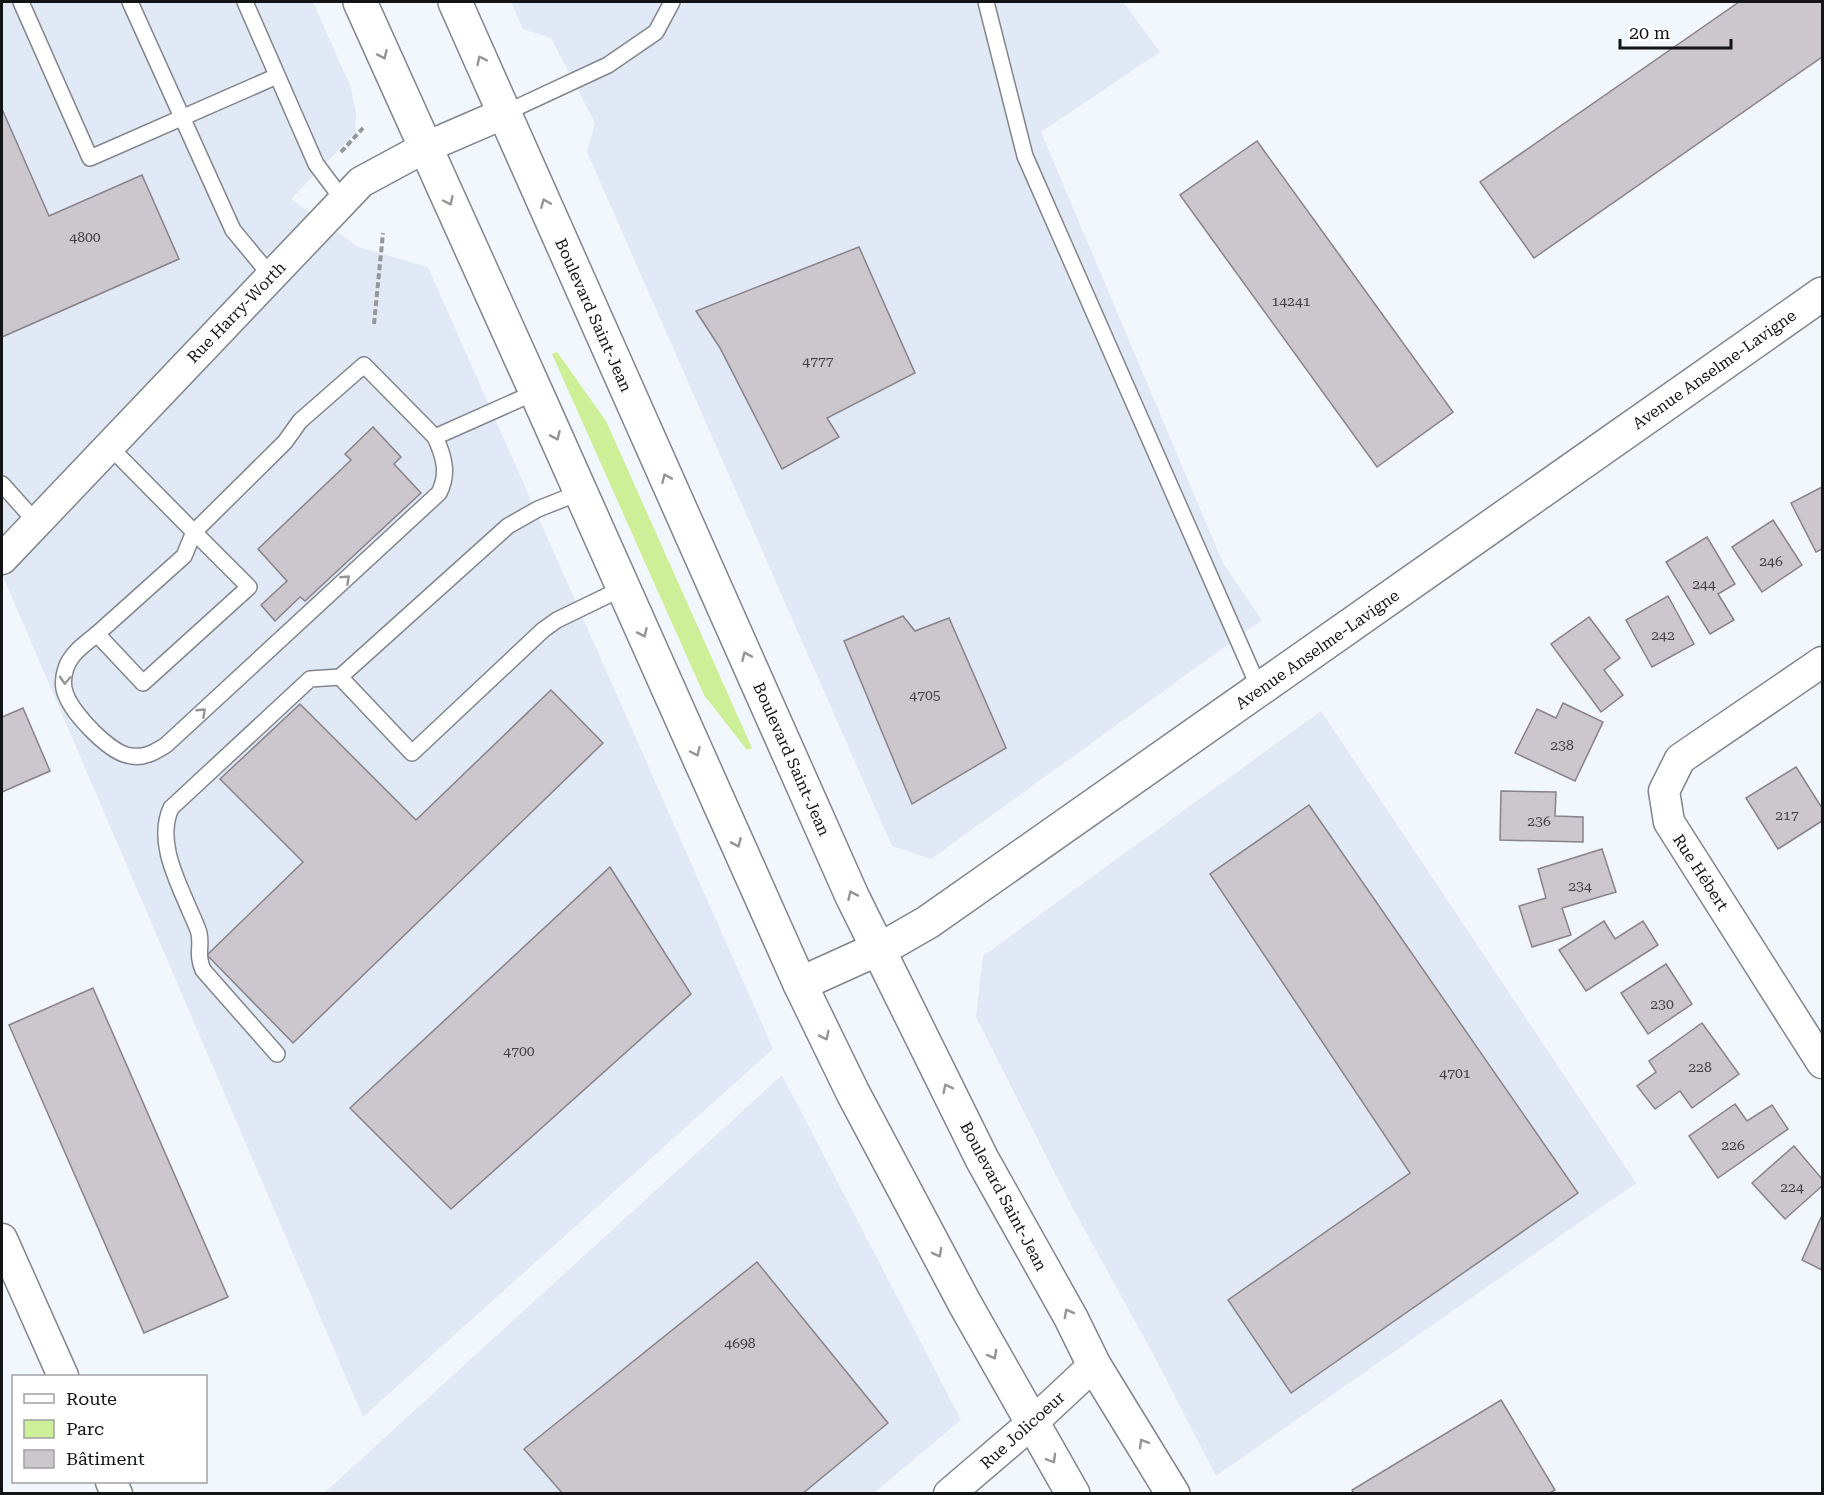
<svg xmlns="http://www.w3.org/2000/svg" width="1824" height="1495" font-family="'Roboto Serif',serif">
<style>
.built{fill:#e2e9f6}
.green{fill:#cdef98}
.building{fill:#ccc7cd;stroke:#88838a;stroke-width:1.5}
.lines{fill:none;stroke-linecap:round;stroke-linejoin:round}
.lane-casing{stroke:#82868c;stroke-width:18}
.street-casing{stroke:#82868c;stroke-width:33}
.secondary-casing{stroke:#82868c;stroke-width:36}
.path{stroke:#94979c;stroke-width:4;stroke-dasharray:6 3;stroke-linecap:butt}
.lane{stroke:#fff;stroke-width:15}
.street{stroke:#fff;stroke-width:30}
.secondary{stroke:#fff;stroke-width:33}
.oneway{stroke:#959596}
.labels{text-anchor:middle;stroke-width:5;stroke-linejoin:round;paint-order:stroke}
.number-label{font-size:14px;fill:#414144}
.street-label{font-size:16px;fill:#131416;stroke:#fff}
</style>
<rect width="100%" height="100%" fill="#f2f6fd"/>
<g class="built">
<polygon points="2,2 313,2 351,88 356,113 355,133 291,199 358,247 428,267 773,1049 363,1417 2,574"/>
<polygon points="511,2 1123,2 1160,52 1041,132 1223,563 1262,620 931,859 892,846 587,152 595,123 551,38 523,29"/>
<polygon points="1321,711 1636,1183 1216,1476 1152,1352 1071,1205 976,1017 983,956"/>
<polygon points="782,1075 961,1420 874,1493 323,1494"/>
</g>
<polygon class="green" points="557,352 606,421 752,748 747,750 704,695 552,354"/>
<g class="building">
<polygon points="1739,2 1822,2 1822,57 1534,258 1480,182"/>
<polygon points="2,109 49,216 142,175 179,259 2,337"/>
<polygon points="1257,141 1453,412 1377,467 1180,195"/>
<polygon points="859,247 915,373 827,418 839,437 782,469 720,348 696,311"/>
<polygon points="373,427 401,457 394,464 421,493 305,601 300,597 275,621 261,605 287,581 258,549 351,460 345,454"/>
<polygon points="1822,487 1822,549 1816,552 1791,503"/>
<polygon points="1773,520 1802,565 1762,592 1732,547"/>
<polygon points="1707,537 1735,584 1718,594 1734,620 1710,634 1666,562"/>
<polygon points="1668,596 1694,644 1652,667 1626,620"/>
<polygon points="903,616 915,631 949,618 1006,748 912,804 844,641"/>
<polygon points="1589,617 1620,658 1604,670 1623,695 1601,712 1551,644"/>
<polygon points="551,690 603,743 293,1043 207,955 303,862 220,779 300,704 416,820"/>
<polygon points="1563,703 1603,722 1575,781 1515,753 1537,709 1556,718"/>
<polygon points="23,708 50,771 2,792 2,717"/>
<polygon points="1796,767 1822,808 1822,821 1778,849 1746,798"/>
<polygon points="1501,791 1556,792 1555,816 1583,817 1583,842 1500,840"/>
<polygon points="1309,805 1578,1193 1291,1393 1228,1300 1410,1173 1210,874"/>
<polygon points="1602,849 1616,892 1562,908 1571,935 1532,947 1519,906 1546,898 1538,869"/>
<polygon points="610,867 691,994 451,1209 350,1108"/>
<polygon points="1604,921 1615,939 1643,921 1658,945 1586,991 1559,950"/>
<polygon points="1666,964 1692,1004 1648,1034 1621,993"/>
<polygon points="93,988 228,1297 144,1333 9,1025"/>
<polygon points="1702,1023 1739,1074 1692,1108 1680,1091 1655,1109 1637,1086 1656,1072 1649,1061"/>
<polygon points="1735,1104 1747,1121 1772,1105 1788,1129 1718,1178 1689,1136"/>
<polygon points="1794,1146 1822,1179 1822,1186 1785,1219 1752,1183"/>
<polygon points="1822,1215 1822,1270 1802,1260"/>
<polygon points="757,1262 888,1423 802,1494 563,1494 524,1449"/>
<polygon points="1501,1400 1555,1490 1548,1494 1354,1494 1352,1490"/>
</g>
<g class="lines">
<defs>
<g id="lane">
<polyline points="21,2 90,158 277,76"/>
<polyline points="130,2 233,230 271,276"/>
<polyline points="245,2 316,164 343,200"/>
<polyline points="986,2 1025,156 1260,690"/>
<polyline points="505,113 608,65 656,32 672,2"/>
<polyline points="109,446 194,532 285,442 300,421 364,365 435,437 536,392"/>
<polyline points="2,484 36,522"/>
<polyline points="581,492 538,509 508,526 340,677 412,753 543,630 557,620 623,588"/>
<polygon points="194,532 249,587 143,683 97,634 184,556"/>
<path d="M97 634C85 644 71 653 66 668 63 677 62 686 66 695 73 714 111 755 132 756 145 758 155 752 166 745L439 493C449 474 444 456 435 437"/>
<path d="M277 1054 203 970C196 953 202 948 199 933 197 926 193 918 190 911 177 880 156 841 171 808L310 679 340 677"/>
</g>
<g id="street">
<polyline points="2,559 361,182 424,148 505,113"/>
<polyline points="1822,662 1680,759 1664,791 1669,822 1822,1063"/>
<polyline points="2,1239 63,1376"/>
<polyline points="111,1482 117,1494"/>
<polyline points="949,1494 1032,1423 1094,1365"/>
</g>
<g id="secondary">
<polyline points="360,2 536,392 800,984 853,1093 965,1304 1073,1494"/>
<polyline points="455,2 852,896 982,1159 1071,1318 1094,1365 1173,1494"/>
<path d="M800 984 895 941 928 922C1227 714 1523 502 1822 294"/>
</g>
</defs>
<use href="#lane" class="lane-casing"/>
<use href="#street" class="street-casing"/>
<use href="#secondary" class="secondary-casing"/>
<g class="path">
<polyline points="341,152 363,128"/>
<polyline points="374,324 383,233"/>
</g>
<use href="#lane" class="lane"/>
<use href="#street" class="street"/>
<use href="#secondary" class="secondary"/>
</g>
<defs><path id="oneway-chevron" d="M-2-3.5L2.5 0L-2 3.5" fill="none" stroke-width="1.6" stroke-linecap="round" stroke-linejoin="round" transform="scale(1.5)"/></defs>
<g class="oneway">
<use href="#oneway-chevron" transform="translate(383 55) rotate(66)"/>
<use href="#oneway-chevron" transform="translate(481 60) rotate(-115)"/>
<use href="#oneway-chevron" transform="translate(449 201) rotate(65)"/>
<use href="#oneway-chevron" transform="translate(545 203) rotate(-113)"/>
<use href="#oneway-chevron" transform="translate(556 436) rotate(66)"/>
<use href="#oneway-chevron" transform="translate(666 478) rotate(-114)"/>
<use href="#oneway-chevron" transform="translate(346 579) rotate(-43)"/>
<use href="#oneway-chevron" transform="translate(643 633) rotate(66)"/>
<use href="#oneway-chevron" transform="translate(746 656) rotate(-114)"/>
<use href="#oneway-chevron" transform="translate(65 680) rotate(93)"/>
<use href="#oneway-chevron" transform="translate(202 712) rotate(-43)"/>
<use href="#oneway-chevron" transform="translate(696 752) rotate(65)"/>
<use href="#oneway-chevron" transform="translate(737 843) rotate(66)"/>
<use href="#oneway-chevron" transform="translate(852 895) rotate(-114)"/>
<use href="#oneway-chevron" transform="translate(825 1036) rotate(64)"/>
<use href="#oneway-chevron" transform="translate(947 1088) rotate(-116)"/>
<use href="#oneway-chevron" transform="translate(938 1253) rotate(62)"/>
<use href="#oneway-chevron" transform="translate(1068 1313) rotate(-118)"/>
<use href="#oneway-chevron" transform="translate(993 1355) rotate(61)"/>
<use href="#oneway-chevron" transform="translate(1143 1443) rotate(-121)"/>
<use href="#oneway-chevron" transform="translate(1052 1459) rotate(60)"/>
</g>
<g class="labels">
<g class="number-label">
<text x="85" y="242">4800</text>
<text x="1291" y="306">14241</text>
<text x="818" y="366">4777</text>
<text x="1771" y="566">246</text>
<text x="1704" y="589">244</text>
<text x="1663" y="640">242</text>
<text x="925" y="700">4705</text>
<text x="1562" y="750">238</text>
<text x="1787" y="820">217</text>
<text x="1539" y="826">236</text>
<text x="1580" y="891">234</text>
<text x="1662" y="1009">230</text>
<text x="519" y="1056">4700</text>
<text x="1700" y="1072">228</text>
<text x="1455" y="1078">4701</text>
<text x="1733" y="1150">226</text>
<text x="1792" y="1192">224</text>
<text x="740" y="1348">4698</text>
</g>
<g class="street-label">
<text transform="translate(236 312) rotate(-46)" y="6">Rue Harry-Worth</text>
<text transform="translate(594 315) rotate(66)" y="6">Boulevard Saint-Jean</text>
<text transform="translate(1714 369) rotate(-35)" y="6">Avenue Anselme-Lavigne</text>
<text transform="translate(1317 649) rotate(-35)" y="6">Avenue Anselme-Lavigne</text>
<text transform="translate(792 759) rotate(66)" y="6">Boulevard Saint-Jean</text>
<text transform="translate(1701 872) rotate(57)" y="6">Rue Hébert</text>
<text transform="translate(1004 1196) rotate(62)" y="6">Boulevard Saint-Jean</text>
<text transform="translate(1022 1430) rotate(-42)" y="6">Rue Jolicoeur</text>
</g>
</g>
<rect width="1824" height="1495" fill="none" stroke="#131416" stroke-width="6"/>
<rect x="12" y="1375" width="195" height="108" fill="#ffffff" stroke="#a1a1a2" stroke-width="1.5"/>
<rect x="24" y="1394" width="30" height="9" fill="#ffffff" stroke="#a1a1a2" stroke-width="1.5"/>
<text x="66" y="1405" font-size="18" fill="#131416">Route</text>
<rect x="24" y="1420" width="30" height="18" fill="#cdef98" stroke="#a1a1a2" stroke-width="1.5"/>
<text x="66" y="1435" font-size="18" fill="#131416">Parc</text>
<rect x="24" y="1450" width="30" height="18" fill="#ccc7cd" stroke="#a1a1a2" stroke-width="1.5"/>
<text x="66" y="1465" font-size="18" fill="#131416">Bâtiment</text>
<path d="M1620 39v9h111v-9" fill="none" stroke="#131416" stroke-width="3"/>
<text x="1629" y="39" font-size="18" fill="#131416" stroke="#ffffff" stroke-width="4.5" paint-order="stroke">20 m</text>
</svg>
